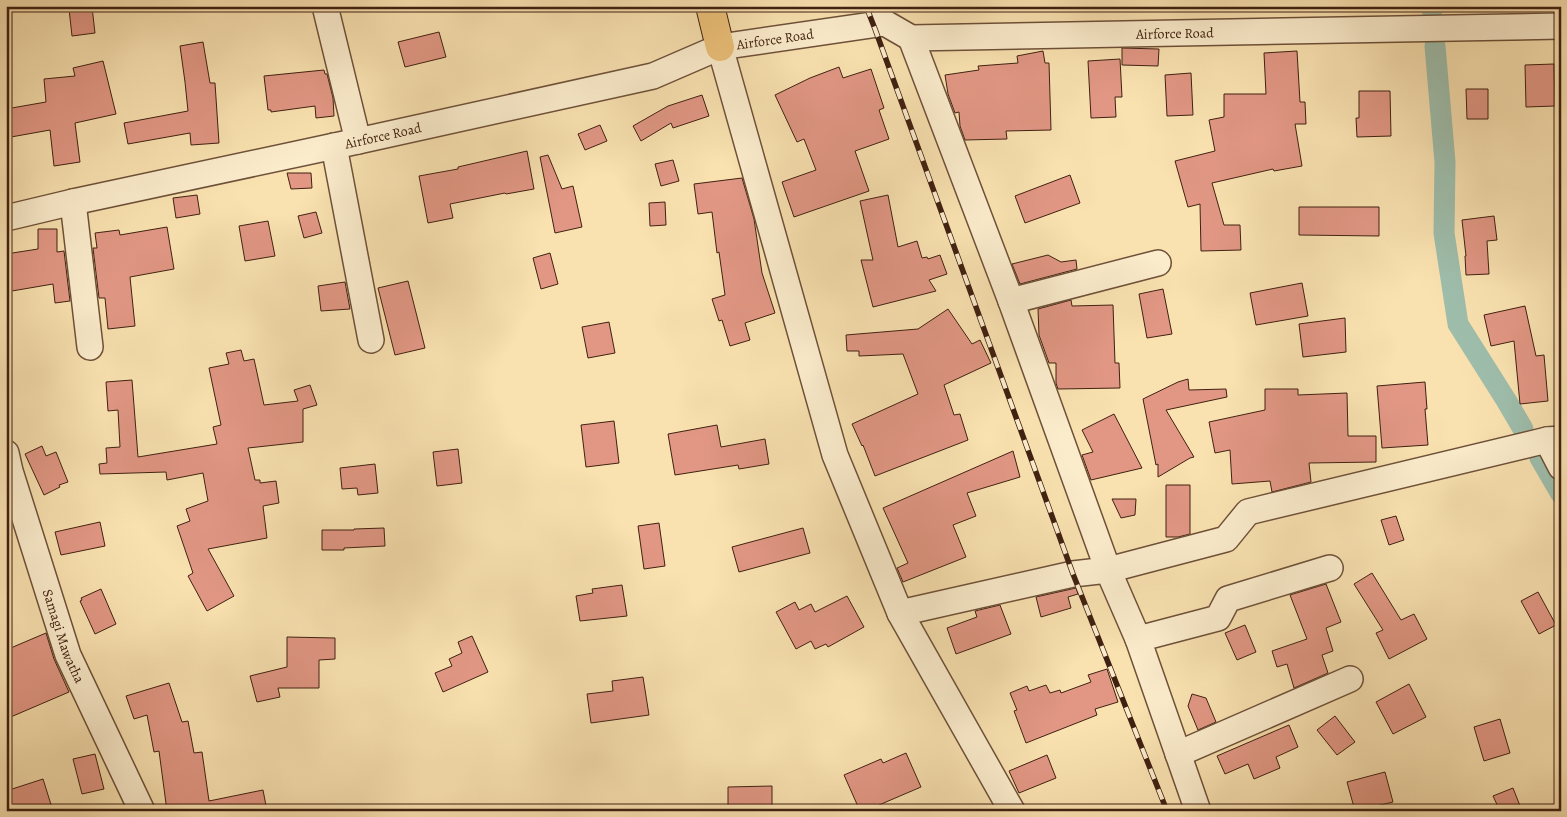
<svg xmlns="http://www.w3.org/2000/svg" width="1567" height="817" font-family="Alegreya,serif">
<style>
.lines{fill:none;stroke-linecap:round;stroke-linejoin:round}
.canal{stroke:#9ebeac;stroke-width:21}
.building{fill:#e19784;stroke:#402111}
.minor-casing{stroke:#6e5139;stroke-width:28}
.major-casing{stroke:#402111;stroke-width:30}
.minor{stroke:#fbeccc;stroke-width:25}
.major{stroke:#ecc078;stroke-width:28}
.rail-casing{stroke:#402111;stroke-width:5.5}
.rail{stroke:#fbeccc;stroke-width:4;stroke-dasharray:11;stroke-linecap:butt}
.labels{text-anchor:middle;stroke-width:4;stroke-linejoin:round;paint-order:stroke}
.street-label{font-size:14px;fill:#402111;stroke:#fbeccc}
</style>
<rect width="100%" height="100%" fill="#f9e1b0"/>
<filter id="stains"><feTurbulence type="fractalNoise" baseFrequency=".004" numOctaves="4"/><feColorMatrix values="0 0 0 0 .2 0 0 0 0 .09 0 0 0 0 .02 0 0 0 .5 -.17"/></filter>
<radialGradient id="worn" r=".72"><stop offset=".6" stop-color="#630" stop-opacity="0"/><stop offset="1" stop-color="#630" stop-opacity=".3"/></radialGradient>
<g class="lines">
<g class="canal">
<polyline points="1431,6 1432,10"/>
<polyline points="1435,46 1445,162 1444,233 1458,324 1506,400 1523,429"/>
<polyline points="1540,458 1561,494"/>
</g>
</g>
<g class="building">
<polygon points="92,7 95,33 72,36 69,9"/>
<polygon points="439,32 446,57 405,67 398,42"/>
<polygon points="203,42 210,83 215,83 219,143 191,145 190,133 128,144 124,123 188,111 185,82 180,46"/>
<polygon points="1122,48 1159,49 1158,66 1122,65"/>
<polygon points="1043,51 1045,63 1049,63 1051,130 1006,131 1007,139 965,140 960,126 959,112 955,113 948,94 945,75 979,70 978,66 1018,63 1017,56"/>
<polygon points="1297,51 1300,102 1305,102 1306,124 1295,124 1302,166 1274,171 1273,169 1212,183 1224,225 1240,225 1241,250 1201,251 1200,204 1188,207 1175,161 1215,151 1209,120 1224,117 1224,94 1266,94 1264,53"/>
<polygon points="1120,59 1122,97 1115,97 1116,117 1091,118 1088,61"/>
<polygon points="103,61 116,114 75,123 80,162 54,166 50,130 11,137 6,109 46,102 44,79 75,76 73,68"/>
<polygon points="1554,64 1555,106 1526,107 1525,65"/>
<polygon points="839,67 843,78 871,69 884,108 879,110 889,139 855,151 869,191 794,217 782,182 816,170 804,139 797,142 775,95 810,78"/>
<polygon points="324,70 325,74 327,74 333,98 334,116 316,118 315,106 271,112 271,110 268,110 264,76"/>
<polygon points="1191,73 1193,115 1167,116 1165,75"/>
<polygon points="1466,89 1488,89 1488,119 1467,119"/>
<polygon points="1359,91 1390,91 1391,136 1357,137 1356,118 1359,118"/>
<polygon points="702,95 709,116 673,128 671,123 641,141 633,126 668,106"/>
<polygon points="600,125 607,141 585,150 578,134"/>
<polygon points="527,151 534,189 506,194 505,193 450,204 453,218 428,223 419,176 458,169 458,167"/>
<polygon points="548,155 562,189 573,186 582,227 555,233 540,157"/>
<polygon points="673,160 679,181 661,186 655,164"/>
<polygon points="287,173 311,173 312,188 291,189"/>
<polygon points="1070,175 1080,203 1025,223 1015,196"/>
<polygon points="742,178 754,219 762,273 775,313 745,323 750,340 730,346 722,320 719,321 712,299 725,295 719,252 717,253 712,212 698,214 694,184"/>
<polygon points="197,195 200,214 176,218 173,198"/>
<polygon points="888,195 898,247 917,241 922,258 927,257 928,259 940,255 947,274 929,280 936,291 873,307 861,260 873,260 860,201"/>
<polygon points="665,202 666,225 650,226 649,203"/>
<polygon points="1299,207 1379,207 1379,236 1299,235"/>
<polygon points="316,212 322,233 304,238 298,216"/>
<polygon points="1494,216 1497,240 1487,241 1489,274 1466,275 1465,256 1466,256 1462,220"/>
<polygon points="268,221 275,256 245,261 239,226"/>
<polygon points="167,227 174,269 130,277 135,326 108,329 105,298 99,298 93,248 97,248 95,233 119,230 120,235"/>
<polygon points="38,229 57,229 57,252 64,251 70,301 55,303 53,284 6,292 6,254 38,249"/>
<polygon points="550,253 558,284 541,289 533,258"/>
<polygon points="1048,255 1061,262 1076,260 1077,269 1020,284 1012,264"/>
<polygon points="408,281 425,348 395,355 378,288"/>
<polygon points="345,282 350,309 321,311 318,286"/>
<polygon points="1302,283 1308,316 1256,325 1250,293"/>
<polygon points="1163,289 1172,334 1147,338 1139,294"/>
<polygon points="1071,300 1072,306 1113,305 1115,363 1119,363 1120,388 1058,389 1056,383 1056,363 1049,363 1039,335 1038,309"/>
<polygon points="1525,306 1536,356 1544,355 1548,401 1520,404 1514,341 1491,346 1484,315"/>
<polygon points="948,309 972,344 980,340 991,363 944,385 954,415 960,414 968,440 875,476 863,445 862,446 852,424 918,394 903,354 859,356 859,351 847,351 846,335 918,329"/>
<polygon points="1345,318 1346,352 1303,357 1299,324"/>
<polygon points="609,322 615,353 588,358 582,327"/>
<polygon points="241,350 244,361 254,359 264,405 298,401 294,390 310,385 317,405 303,409 303,442 248,448 255,480 260,480 260,483 276,481 279,503 263,506 267,538 208,549 234,596 207,611 188,576 193,573 177,526 190,521 186,509 208,501 203,473 167,480 166,472 100,474 99,464 107,463 106,448 120,447 118,410 108,411 106,382 132,380 138,457 217,444 213,427 221,425 209,368 229,364 226,353"/>
<polygon points="1188,379 1189,390 1226,389 1227,397 1166,410 1194,457 1190,458 1158,477 1158,464 1156,465 1143,399 1178,382"/>
<polygon points="1425,382 1427,409 1425,409 1428,445 1382,448 1377,386"/>
<polygon points="1265,389 1298,389 1298,395 1347,393 1348,436 1376,436 1376,462 1309,463 1311,482 1272,492 1270,481 1232,484 1230,450 1215,453 1209,422 1265,410"/>
<polygon points="1114,414 1142,468 1091,480 1082,455 1093,452 1082,430"/>
<polygon points="614,421 619,463 586,467 581,425"/>
<polygon points="717,425 721,447 765,439 769,464 739,469 738,465 675,475 668,434"/>
<polygon points="42,446 46,456 56,452 68,482 59,485 60,487 44,495 25,454"/>
<polygon points="458,449 462,483 437,486 433,452"/>
<polygon points="1013,451 1020,477 967,493 976,516 953,525 966,557 903,582 897,568 908,563 883,508"/>
<polygon points="375,464 378,493 358,495 357,488 342,489 340,468"/>
<polygon points="1166,485 1190,485 1190,534 1178,537 1166,537"/>
<polygon points="1112,499 1136,499 1135,515 1121,518"/>
<polygon points="1396,516 1404,540 1389,545 1381,520"/>
<polygon points="100,522 105,546 61,555 55,532"/>
<polygon points="659,523 665,566 644,569 638,526"/>
<polygon points="384,528 385,546 344,548 344,550 322,550 322,530 354,530 354,529"/>
<polygon points="803,528 810,553 739,572 732,547"/>
<polygon points="1372,573 1401,620 1414,614 1427,639 1389,659 1376,633 1383,630 1354,584"/>
<polygon points="1326,584 1341,622 1326,628 1333,651 1322,655 1328,673 1294,688 1287,664 1277,667 1272,651 1307,639 1290,595"/>
<polygon points="622,585 627,616 580,621 576,596 593,593 592,589"/>
<polygon points="1076,588 1078,594 1068,597 1071,608 1041,617 1036,597"/>
<polygon points="101,589 116,624 95,634 80,601 82,600 81,598"/>
<polygon points="1538,592 1556,625 1539,634 1521,601"/>
<polygon points="847,596 864,627 828,647 826,644 815,649 811,641 796,649 776,612 795,602 799,610 811,604 815,612"/>
<polygon points="1000,605 1011,634 956,654 947,628 977,617 975,611"/>
<polygon points="1245,625 1256,652 1237,660 1225,633"/>
<polygon points="46,633 54,659 69,692 6,719 6,650"/>
<polygon points="472,636 488,672 443,692 435,673 452,666 449,659 462,653 458,642"/>
<polygon points="287,637 335,638 335,659 319,660 319,688 278,688 280,697 257,702 250,676 287,667"/>
<polygon points="1107,669 1118,702 1095,709 1097,715 1026,743 1014,711 1017,710 1010,693 1027,686 1029,691 1046,685 1050,693 1060,690 1061,693 1091,682 1088,675"/>
<polygon points="643,677 649,715 591,723 587,694 613,691 612,681"/>
<polygon points="169,683 182,722 188,721 194,753 202,752 209,801 263,790 267,811 198,811 198,806 167,811 159,751 154,752 147,715 134,719 126,696"/>
<polygon points="1409,684 1426,717 1393,734 1376,702"/>
<polygon points="1192,694 1206,698 1216,722 1198,730 1188,706"/>
<polygon points="1335,716 1355,742 1337,755 1317,730"/>
<polygon points="1500,719 1510,753 1484,761 1474,727"/>
<polygon points="1289,725 1298,747 1276,757 1280,768 1254,779 1248,764 1225,774 1217,756"/>
<polygon points="906,753 921,787 879,805 881,811 860,811 844,775 881,759 883,763"/>
<polygon points="95,754 104,789 82,794 73,759"/>
<polygon points="1047,755 1056,778 1019,793 1009,771"/>
<polygon points="1385,772 1393,802 1355,811 1347,782"/>
<polygon points="43,779 53,811 6,811 6,791"/>
<polygon points="772,786 772,811 728,811 728,787"/>
<polygon points="1513,788 1522,811 1500,811 1493,796"/>
</g>
<g class="lines">
<defs>
<g id="minor">
<polyline points="325,6 358,141"/>
<polyline points="911,38 1011,301 1108,570 1138,639 1198,811"/>
<polyline points="720,47 835,455 900,613 1012,811"/>
<polyline points="334,146 371,340"/>
<polyline points="73,202 90,347"/>
<path id="s1" d="M6 218 73 202 358 141 653 76 720 47 885 23 911 38 1561 26"/>
<polyline points="1011,301 1158,263"/>
<polyline points="1547,440 1561,467"/>
<path id="s2" d="M6 453 10 471 68 655 142 811"/>
<polyline points="900,613 1073,574 1108,570 1226,539 1248,512 1547,440 1561,439"/>
<polyline points="1138,639 1218,618 1228,599 1330,568"/>
<polyline points="1178,754 1350,679"/>
</g>
<polyline id="major" points="710,6 720,47"/>
</defs>
<use href="#minor" class="minor-casing"/>
<use href="#major" class="major-casing"/>
<use href="#minor" class="minor"/>
<use href="#major" class="major"/>
<defs>
<polyline id="rail" points="866,6 875,29 1073,574 1167,811"/>
</defs>
<use href="#rail" class="rail-casing"/>
<use href="#rail" class="rail"/>
</g>
<g class="labels">
<g class="street-label">
<text dy="5" stroke="none"><textPath href="#s1" startOffset="1196">Airforce Road</textPath></text>
<text dy="5" stroke="none"><textPath href="#s1" startOffset="791">Airforce Road</textPath></text>
<text dy="5" stroke="none"><textPath href="#s1" startOffset="386">Airforce Road</textPath></text>
<text dy="5" stroke="none"><textPath href="#s2" startOffset="192">Samagi Mawatha</textPath></text>
</g>
</g>
<rect width="1567" height="817" fill="none" stroke="#f9e1b0" stroke-width="25"/>
<rect x="8" y="8" width="1552" height="802" fill="none" stroke="#402111" stroke-width="2.5"/>
<rect x="12" y="12" width="1542" height="792" fill="none" stroke="#402111"/>
<rect width="100%" height="100%" filter="url(#stains)"/>
<rect width="100%" height="100%" fill="url(#worn)"/>
</svg>
